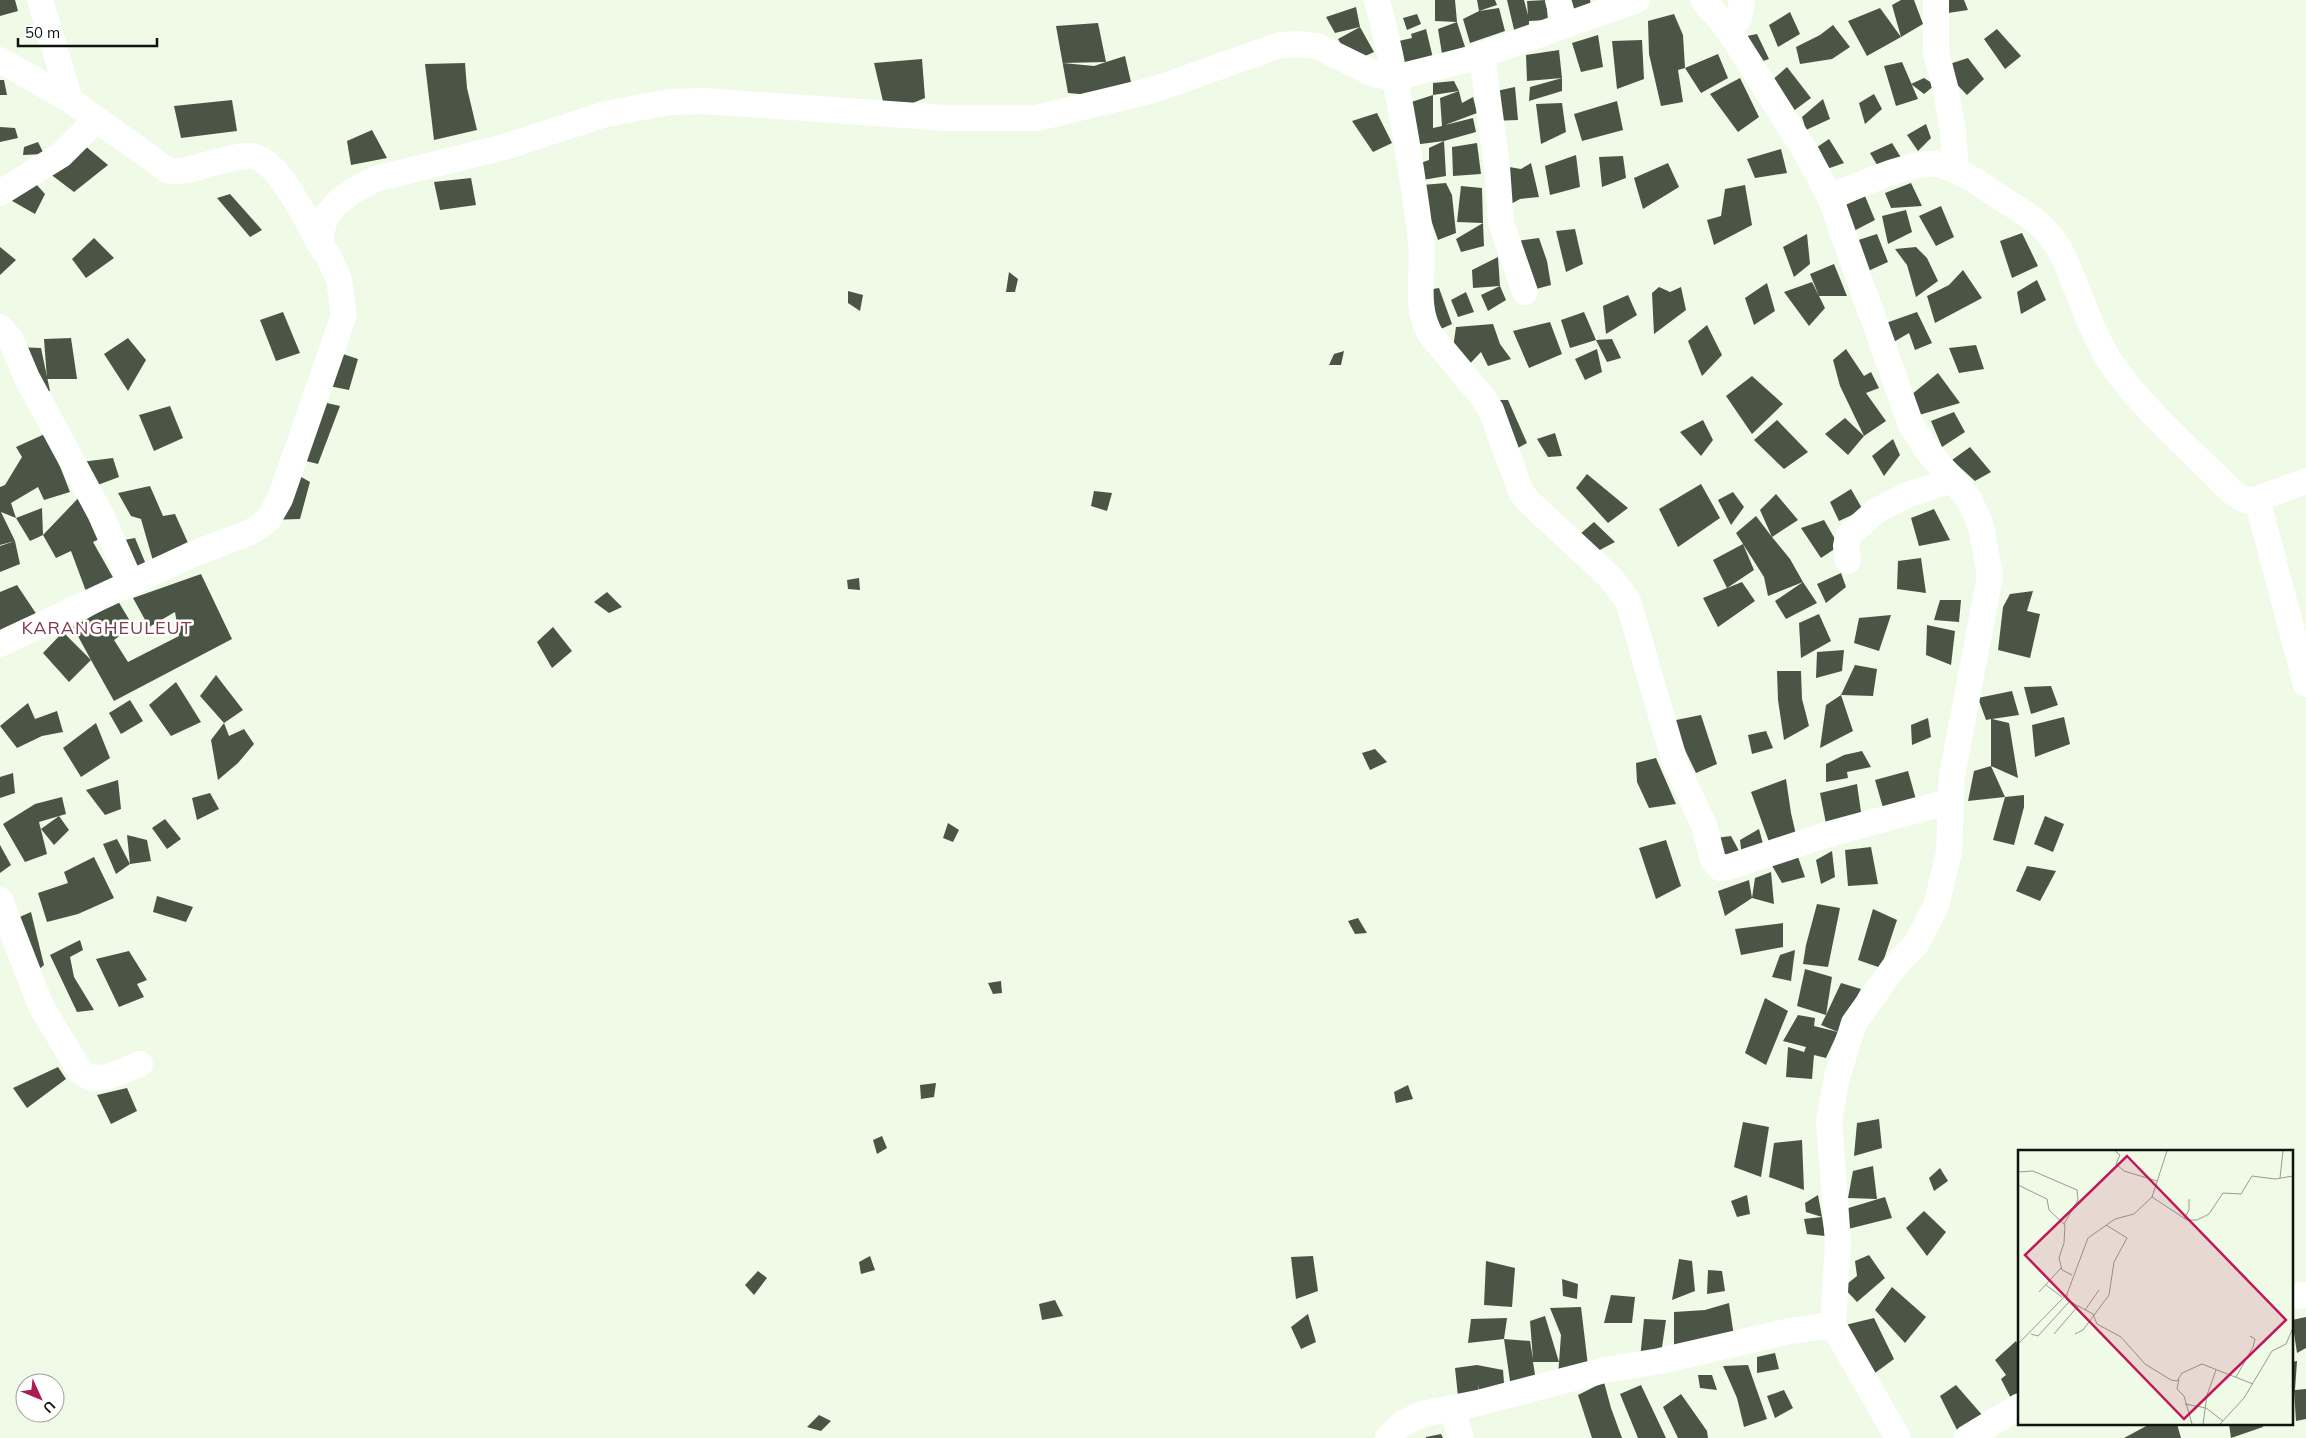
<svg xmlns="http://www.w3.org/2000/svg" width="2306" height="1438" font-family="Mulish,sans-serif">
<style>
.building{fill:#4b5545}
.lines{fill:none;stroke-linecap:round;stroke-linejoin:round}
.minor{stroke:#fff;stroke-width:26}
.labels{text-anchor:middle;stroke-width:5;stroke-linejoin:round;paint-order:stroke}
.quarter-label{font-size:18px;letter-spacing:1px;fill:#813a4e;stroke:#fff}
.inset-road{fill:none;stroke:#959e8f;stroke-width:1}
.view{fill:#c2185b;fill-opacity:0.15;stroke:#c2185b;stroke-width:2.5}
.inset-edge{fill:none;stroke:#0f130c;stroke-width:2.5}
</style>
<rect width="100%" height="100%" fill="#effae7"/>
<g class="building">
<polygon points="0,0 15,0 18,11 0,16"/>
<polygon points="1435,0 1455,0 1457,22 1435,21"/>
<polygon points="1477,0 1495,0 1497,5 1479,11 1499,8 1505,31 1470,43 1463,19 1479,11"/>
<polygon points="1507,0 1524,0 1528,15 1527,1 1546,0 1548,20 1529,21 1529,37 1516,38"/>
<polygon points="1558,0 1590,0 1591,5 1562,13"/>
<polygon points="1901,0 1914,0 1923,24 1901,37 1867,56 1848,21 1880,8 1901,37 1892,5"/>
<polygon points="1942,0 1964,0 1968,10 1948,13"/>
<polygon points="1356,7 1360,27 1374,52 1352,62 1338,39 1360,27 1335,33 1326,17"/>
<polygon points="1790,12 1800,34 1778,47 1769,25"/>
<polygon points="1417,14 1421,24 1407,30 1403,18"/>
<polygon points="1674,14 1683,35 1685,68 1678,70 1683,102 1661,106 1649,54 1648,21"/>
<polygon points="1457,22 1465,47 1442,54 1438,29"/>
<polygon points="1098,23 1106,62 1063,63 1094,66 1106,62 1125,56 1134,95 1101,96 1068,93 1056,26"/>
<polygon points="1833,25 1850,47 1832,59 1800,64 1796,47 1820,35"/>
<polygon points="1426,29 1433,58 1392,70 1390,43 1412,38 1411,34"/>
<polygon points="1997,29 2021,56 2005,69 1984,39"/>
<polygon points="1757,34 1769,59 1751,65 1747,36"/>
<polygon points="1598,35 1603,67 1581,72 1572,43"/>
<polygon points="1642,40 1644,79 1617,89 1612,41"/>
<polygon points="1559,50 1562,78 1527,81 1526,55"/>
<polygon points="1718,54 1728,78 1701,93 1685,68"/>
<polygon points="1968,58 1984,79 1967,95 1940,67"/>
<polygon points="922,59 925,98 886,114 874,63"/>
<polygon points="1902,62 1918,99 1896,106 1884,66"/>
<polygon points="465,63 467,88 477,130 434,140 425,64"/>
<polygon points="1787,67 1811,98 1784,118 1771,81"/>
<polygon points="1562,78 1562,91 1529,101 1530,87"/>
<polygon points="1740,78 1759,117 1738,132 1710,94"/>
<polygon points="1924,78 1935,85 1924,94 1911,84"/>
<polygon points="0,80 4,80 7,95 0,95"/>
<polygon points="1454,81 1459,91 1462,103 1473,97 1477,113 1445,125 1473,118 1476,132 1444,141 1413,145 1399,106 1433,95 1433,128 1442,126 1440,98 1459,91 1433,95 1433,83"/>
<polygon points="1515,87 1518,120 1491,121 1487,93"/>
<polygon points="1874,94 1882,109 1865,124 1859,103"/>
<polygon points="1823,99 1830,119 1806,130 1802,117"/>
<polygon points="232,100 237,131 181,138 174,106"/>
<polygon points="1617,101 1623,130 1582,141 1574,114"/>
<polygon points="1562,103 1566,132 1541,144 1536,104"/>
<polygon points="1377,113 1392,143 1373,152 1352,121"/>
<polygon points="1926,124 1931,138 1918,151 1907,135"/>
<polygon points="0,127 15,128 18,138 0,142"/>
<polygon points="372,130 387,158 351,165 347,141"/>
<polygon points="1829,139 1844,163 1824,170 1807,154"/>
<polygon points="78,140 108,165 74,192 41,167"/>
<polygon points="1444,141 1446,176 1411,182 1409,167 1429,160 1429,148"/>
<polygon points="38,142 44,154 23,155 24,147"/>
<polygon points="1477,143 1481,174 1453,176 1452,147"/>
<polygon points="1892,143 1905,164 1880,170 1870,153"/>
<polygon points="1781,149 1787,173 1755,178 1747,159"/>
<polygon points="1576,155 1580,187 1550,195 1545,166"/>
<polygon points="1623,156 1626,178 1602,187 1599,157"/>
<polygon points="1531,163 1539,197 1520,199 1500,210 1503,166 1521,169"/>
<polygon points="1668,163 1679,187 1643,209 1634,178"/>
<polygon points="28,175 45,194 35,214 0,194"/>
<polygon points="471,178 476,205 440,210 434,182"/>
<polygon points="1446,183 1452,195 1456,233 1438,240 1422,194 1422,185"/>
<polygon points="1911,183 1922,206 1891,208 1885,193"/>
<polygon points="1745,185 1752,225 1714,245 1707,220 1721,216 1725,189"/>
<polygon points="1461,186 1482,188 1483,223 1457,222"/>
<polygon points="230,194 262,230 250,237 217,198"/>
<polygon points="1865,196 1875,220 1844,236 1834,210"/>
<polygon points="1941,206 1954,237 1936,246 1919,216"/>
<polygon points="1906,210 1912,232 1888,244 1882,216"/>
<polygon points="1483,223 1484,246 1461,252 1456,239"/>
<polygon points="1575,229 1583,264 1566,272 1556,231"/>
<polygon points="2022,233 2038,266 2012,278 2000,241"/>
<polygon points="1807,234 1810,264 1794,277 1783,247"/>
<polygon points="1877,234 1888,262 1857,276 1846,244"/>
<polygon points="94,238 114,258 86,278 72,259"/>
<polygon points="1539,238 1547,261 1551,285 1525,292 1508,242"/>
<polygon points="0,247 16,260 0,275"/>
<polygon points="1916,247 1927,258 1938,281 1916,297 1907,265 1895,249"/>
<polygon points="1498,257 1500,286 1506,300 1488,311 1481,295 1500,286 1473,288 1472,270"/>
<polygon points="1834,264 1847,296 1819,296 1825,308 1809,326 1784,292 1812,282 1819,296 1810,274"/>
<polygon points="1963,270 1982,298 1935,323 1927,296 1949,285"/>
<polygon points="1009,272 1018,279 1015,292 1006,292"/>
<polygon points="2037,280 2046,300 2021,314 2017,292"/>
<polygon points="1767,283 1775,311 1754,325 1745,298"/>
<polygon points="1659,287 1670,292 1681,287 1686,310 1654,334 1652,293"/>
<polygon points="1439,288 1452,324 1430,334 1420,291"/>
<polygon points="848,291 863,295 860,311 848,303"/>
<polygon points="1466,292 1474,312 1458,317 1451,300"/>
<polygon points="1628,295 1637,315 1606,334 1603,306"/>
<polygon points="283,312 300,353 276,361 260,320"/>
<polygon points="1584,312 1596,340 1570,348 1561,320"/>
<polygon points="1917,312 1932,343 1915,350 1909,333 1892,343 1883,324"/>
<polygon points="1550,322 1562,354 1529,368 1513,331"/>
<polygon points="1493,324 1500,344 1511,359 1488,366 1481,352 1462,372 1453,348 1456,327"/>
<polygon points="1707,325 1722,355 1702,376 1688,341"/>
<polygon points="71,338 77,379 47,379 44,339"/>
<polygon points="128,338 146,360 128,391 104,354"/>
<polygon points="1612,339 1621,358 1607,362 1596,340"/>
<polygon points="1976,345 1984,369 1959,373 1949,348"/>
<polygon points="14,347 41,348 50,391 34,392"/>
<polygon points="1597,349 1602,372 1585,380 1575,359"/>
<polygon points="1846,349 1864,376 1871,372 1879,388 1866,393 1886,421 1864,436 1848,455 1825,434 1845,418 1864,436 1840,386 1833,360"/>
<polygon points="331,350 358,359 349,390 319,384"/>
<polygon points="1344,351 1341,365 1329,365 1334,354"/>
<polygon points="1938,373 1960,403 1919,415 1911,395"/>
<polygon points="1752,376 1783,404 1752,434 1726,396"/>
<polygon points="314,400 340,406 318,464 294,458"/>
<polygon points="1490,400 1508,400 1527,443 1507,454"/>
<polygon points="170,406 183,438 154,451 139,415"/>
<polygon points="1954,412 1965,432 1942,447 1931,421"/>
<polygon points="1703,420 1713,440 1701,456 1680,432"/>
<polygon points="1777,420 1808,452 1784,469 1754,440"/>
<polygon points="47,433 70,492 44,500 38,487 11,503 16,518 1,512 15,541 20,564 0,572 0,546 15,541 0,545 0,487 5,485 22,457 16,447"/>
<polygon points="1555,433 1562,456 1548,457 1537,439"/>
<polygon points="1893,439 1900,455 1884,476 1872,456"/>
<polygon points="1970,447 1991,472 1975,481 1952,460"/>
<polygon points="113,458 119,477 87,489 81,462"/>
<polygon points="289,470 310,482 300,519 268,520"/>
<polygon points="1587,474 1628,508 1608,523 1576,488"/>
<polygon points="1701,484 1720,518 1678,547 1659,509"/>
<polygon points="150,486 163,516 175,514 193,554 153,561 141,519 131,516 118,493"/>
<polygon points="87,489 110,534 93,542 119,588 87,594 71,551 56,558 43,535"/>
<polygon points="1851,489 1863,510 1839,521 1830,502"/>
<polygon points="1094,491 1112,493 1107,511 1091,506"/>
<polygon points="1733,492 1744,507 1731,525 1718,500"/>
<polygon points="1776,494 1798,520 1772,537 1790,559 1803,582 1768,596 1764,577 1743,544 1754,570 1727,588 1742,582 1755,601 1718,627 1703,598 1727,588 1713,560 1743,544 1736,533 1756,516 1772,537 1760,510"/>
<polygon points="42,508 43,535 30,541 16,518"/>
<polygon points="1934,509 1950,540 1919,546 1911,518"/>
<polygon points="1824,520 1839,546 1821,558 1801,528"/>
<polygon points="1594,522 1615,542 1594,553 1572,541"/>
<polygon points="135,538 150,574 131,583 113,542"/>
<polygon points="1921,558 1926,593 1897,589 1898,561"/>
<polygon points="1841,573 1846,587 1826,603 1817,584"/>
<polygon points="201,574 232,639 114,701 91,660 69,682 43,653 63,632 91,660 73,627 118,601 133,626 114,640 128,662 179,636 175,612 149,627 133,598"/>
<polygon points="859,578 860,590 848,589 847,580"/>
<polygon points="1803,582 1817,603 1786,619 1775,601"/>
<polygon points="17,585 43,624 0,643 0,592"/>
<polygon points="2033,591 2027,611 2040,614 2030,658 1998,650 2003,607 2010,594"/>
<polygon points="607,592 622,607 609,613 594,602"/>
<polygon points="1940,600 1961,600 1959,622 1934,620"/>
<polygon points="1819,614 1831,641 1801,658 1799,623"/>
<polygon points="1891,615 1879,651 1854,643 1859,618"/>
<polygon points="1927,625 1955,631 1951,665 1926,655"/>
<polygon points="553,627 572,651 552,668 537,642"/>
<polygon points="1844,650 1842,671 1816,678 1817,652"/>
<polygon points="1855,665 1877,669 1873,696 1841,695 1853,731 1820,748 1826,705 1841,695"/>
<polygon points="1777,671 1801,671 1802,699 1809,726 1784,740 1778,700"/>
<polygon points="216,675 243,710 224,723 200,696"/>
<polygon points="176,682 201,722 171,736 149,705"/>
<polygon points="2051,686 2058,705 2031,714 2024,687"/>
<polygon points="2012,691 2019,715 1992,719 2009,723 2018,778 1991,766 2005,797 1968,801 1974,771 1991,766 1991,719 1986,720 1978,698"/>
<polygon points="130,700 143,721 121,734 109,713"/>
<polygon points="28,703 35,719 57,711 63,732 42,736 17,748 0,726"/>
<polygon points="1701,715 1717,764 1696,773 1671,721"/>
<polygon points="2064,717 2070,744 2035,757 2032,725"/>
<polygon points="1928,718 1931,737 1912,745 1911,725"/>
<polygon points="96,723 110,758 81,777 63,748"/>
<polygon points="224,723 229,736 244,729 254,744 238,763 218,780 211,740"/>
<polygon points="1766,731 1773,748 1752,754 1748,735"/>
<polygon points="1375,749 1387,762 1370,770 1362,753"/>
<polygon points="1862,751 1871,767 1847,772 1848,778 1826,782 1826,764 1844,755"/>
<polygon points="1656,758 1676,804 1649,808 1637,782 1636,763"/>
<polygon points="1908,771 1917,803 1886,818 1875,780"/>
<polygon points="13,773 15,793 0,798 0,777"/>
<polygon points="1786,779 1791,813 1797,839 1773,853 1751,792"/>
<polygon points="118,780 121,809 105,815 86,790"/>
<polygon points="1857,784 1862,819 1827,829 1820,793"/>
<polygon points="210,793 219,809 197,820 192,798"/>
<polygon points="2024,795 2024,807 2014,845 1993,840 2005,797"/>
<polygon points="62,797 66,814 39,822 47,854 25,862 3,824 35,804"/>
<polygon points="59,816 69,830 54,845 41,829"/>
<polygon points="2045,816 2064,824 2053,852 2034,844"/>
<polygon points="165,819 181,839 167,849 152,828"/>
<polygon points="948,823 959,830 953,842 943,838"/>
<polygon points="1759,829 1766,855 1742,857 1740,840"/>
<polygon points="127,835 147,840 151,861 130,864"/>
<polygon points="1731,836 1745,862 1725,868 1708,839"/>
<polygon points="117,839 130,864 116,874 103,844"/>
<polygon points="1666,840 1681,886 1656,899 1639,848"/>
<polygon points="0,845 11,865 0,873"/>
<polygon points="1871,847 1878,884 1848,886 1845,850"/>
<polygon points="1832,851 1835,877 1821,884 1816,860"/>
<polygon points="94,857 114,898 78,914 47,922 38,893 68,883 64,872"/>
<polygon points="1798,857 1805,877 1782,883 1770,862"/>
<polygon points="2027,866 2056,871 2040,901 2016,891"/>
<polygon points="1771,872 1774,904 1752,898 1725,916 1718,891 1749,880 1752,898 1755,878"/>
<polygon points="157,896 193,907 186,922 153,912"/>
<polygon points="1817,904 1840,908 1828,967 1803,964 1806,945"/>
<polygon points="1873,909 1897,920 1881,968 1858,960"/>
<polygon points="31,912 44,965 30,977 15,919"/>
<polygon points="1358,918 1367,933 1355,934 1348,921"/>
<polygon points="1783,923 1783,947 1741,955 1735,929"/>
<polygon points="80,940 83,950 70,957 74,977 94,1010 77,1012 50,955"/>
<polygon points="1795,950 1791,981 1772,977 1780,955"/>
<polygon points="129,951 147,980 137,984 144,997 119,1007 96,959"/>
<polygon points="1805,969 1832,977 1826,1015 1841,983 1861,989 1838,1032 1821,1025 1826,1015 1797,1006"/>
<polygon points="1001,981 1002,993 993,994 988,983"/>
<polygon points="1765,998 1788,1011 1766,1065 1745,1053"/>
<polygon points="1798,1015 1815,1018 1814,1026 1838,1032 1826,1058 1814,1055 1812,1079 1786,1077 1788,1047 1804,1052 1806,1047 1783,1041"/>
<polygon points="58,1067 66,1079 27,1108 13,1088"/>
<polygon points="936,1083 934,1097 921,1099 920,1085"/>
<polygon points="1408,1085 1413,1099 1396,1103 1394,1092"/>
<polygon points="127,1088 137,1111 111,1124 97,1095"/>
<polygon points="1879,1119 1882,1148 1854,1156 1857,1123"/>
<polygon points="1743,1122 1769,1127 1761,1177 1734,1167"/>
<polygon points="882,1136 887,1148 877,1154 873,1140"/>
<polygon points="1802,1140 1804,1190 1769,1177 1774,1143"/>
<polygon points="1873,1166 1877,1199 1848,1198 1853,1171"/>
<polygon points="1940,1168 1948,1181 1934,1191 1929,1178"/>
<polygon points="1747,1195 1750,1214 1737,1217 1731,1201"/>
<polygon points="1818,1195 1822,1217 1806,1212 1805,1203"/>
<polygon points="1885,1197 1892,1218 1848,1229 1845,1209"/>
<polygon points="1924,1211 1946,1232 1927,1256 1906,1228"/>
<polygon points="1822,1217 1825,1236 1807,1234 1804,1219"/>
<polygon points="1869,1255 1885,1278 1857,1302 1843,1287 1857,1276 1855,1261"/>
<polygon points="870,1256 875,1270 861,1274 859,1262"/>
<polygon points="1313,1256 1318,1291 1296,1299 1291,1257"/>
<polygon points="1679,1259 1692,1261 1695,1291 1672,1300"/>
<polygon points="1486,1261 1515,1268 1512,1307 1484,1305"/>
<polygon points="1708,1270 1722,1271 1725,1291 1707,1294"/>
<polygon points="758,1271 767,1278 754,1295 745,1285"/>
<polygon points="1562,1279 1578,1284 1577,1299 1563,1296"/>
<polygon points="1892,1287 1926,1317 1905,1343 1875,1310"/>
<polygon points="1611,1295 1635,1297 1632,1323 1604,1323"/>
<polygon points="1055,1300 1063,1316 1042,1320 1039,1304"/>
<polygon points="1729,1303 1735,1343 1674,1352 1674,1312 1705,1310"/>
<polygon points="1581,1307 1589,1374 1558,1376 1561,1335 1550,1308"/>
<polygon points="1308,1314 1316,1342 1301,1349 1291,1327"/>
<polygon points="1545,1316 1559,1362 1533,1362 1537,1387 1511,1388 1504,1339 1530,1341 1533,1359 1530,1321"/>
<polygon points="2306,1317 2306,1348 2297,1353 2292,1320"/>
<polygon points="1507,1318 1504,1339 1468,1343 1471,1319"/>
<polygon points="1874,1318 1894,1359 1875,1373 1845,1325"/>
<polygon points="1644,1319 1666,1320 1660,1361 1640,1359"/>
<polygon points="2016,1341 2020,1350 2020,1405 2016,1408 2001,1379 2006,1375 1995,1360"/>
<polygon points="1775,1353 1779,1369 1757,1373 1757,1357"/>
<polygon points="2297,1361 2295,1390 2306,1389 2306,1419 2296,1421 2292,1362"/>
<polygon points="1477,1365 1503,1370 1505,1396 1479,1396 1478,1384 1478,1403 1459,1406 1455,1368"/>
<polygon points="1748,1365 1767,1419 1744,1427 1737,1398 1723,1366"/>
<polygon points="1698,1375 1712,1375 1717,1390 1700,1388"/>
<polygon points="1604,1382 1611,1408 1622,1438 1592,1438 1578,1395"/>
<polygon points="1641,1385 1658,1421 1666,1438 1638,1438 1620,1394"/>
<polygon points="1956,1385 1983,1416 1958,1432 1940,1396"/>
<polygon points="1784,1390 1793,1408 1775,1418 1767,1396"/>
<polygon points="1681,1394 1707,1431 1708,1438 1678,1438 1663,1407"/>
<polygon points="819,1415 831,1421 821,1431 807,1427"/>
<polygon points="2150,1424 2177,1424 2181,1438 2124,1438"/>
<polygon points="2229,1424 2262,1424 2263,1427 2231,1438"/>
<polygon points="1441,1434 1443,1438 1426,1438 1426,1437"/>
</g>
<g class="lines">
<g class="minor">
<polyline points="40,0 70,100"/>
<path d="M1377 0C1397 76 1411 163 1421 240 1425 273 1413 303 1430 334L1481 395 1491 410 1521 492 1528 501 1612 579 1628 601 1676 766 1704 825 1713 860 1720 868 1729 867 1829 834 1951 801"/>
<polyline points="1558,0 1565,24"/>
<polyline points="1936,0 1936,52 1946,91 1953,132 1956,171"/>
<polyline points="1728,29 1739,18 1742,0"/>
<polyline points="1482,55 1497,167 1501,223 1525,292"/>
<path d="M0 60 70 100 167 170C181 174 198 167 212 163 224 161 238 155 250 156 278 157 308 223 321 246"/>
<polyline points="0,193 61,155 97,119"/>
<path d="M1830 197C1855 187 1916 158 1941 165 1965 172 1984 187 2004 200 2030 216 2049 227 2063 256 2080 292 2090 332 2113 366 2144 410 2194 453 2232 492L2245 500 2257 499 2306 481"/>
<polyline points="0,327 11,340 27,378 100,513 131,583"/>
<polyline points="2257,499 2306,684"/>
<polyline points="1848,561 1846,546 1848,536 1876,511 1907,495 1953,480"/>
<polyline points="0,644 193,554 251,532 268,520 280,499 344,315 339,280 328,255 321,246 321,233 326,216 336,204 353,191 375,179 508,146 606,114 670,102 704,101 946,118 1037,118 1153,90 1280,45 1299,44 1317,46 1374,74 1394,78 1470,59 1637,0"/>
<path d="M0 900 41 1006 80 1071C97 1087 121 1071 140 1064"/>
<polyline points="2292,1296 2306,1295"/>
<polyline points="1833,1325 1898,1438"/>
<polyline points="1452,1408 1461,1438"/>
<polyline points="1388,1438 1402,1424 1422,1414 1478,1403 1605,1370 1660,1361 1790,1331 1833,1325 1838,1242 1829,1121 1837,1077 1854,1023 1894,967 1916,944 1936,906 1949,852 1952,776 1990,576 1981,526 1969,499 1927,450 1911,425 1830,197 1807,154 1728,29 1703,0"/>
<polyline points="1967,1438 2020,1406"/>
</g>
</g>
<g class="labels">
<g class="quarter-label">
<text x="107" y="634">KARANGHEULEUT</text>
</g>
</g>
<g transform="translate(2018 1150)">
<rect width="275" height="275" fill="#effae7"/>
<path class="inset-road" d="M97 1 102 5 98 14 106 21 139 31M0 22 15 21 59 40 60 50 46 74M262 28 265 1M0 35 29 49 31 60 47 75 46 93 41 108 44 120 54 125M134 47 149 1M166 69 171 60V49M28 135 44 147M21 142 43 118M67 160 81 140M13 184 20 186 51 152M36 184 60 156M57 184 65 180 91 145 96 112 109 88 88 75M0 194 49 144M218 227 235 197 237 189 232 186M161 229 159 239 166 246 174 274M235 234 184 214 164 223 159 231 153 230 127 214 103 187 79 174 75 164 49 150V144L70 88 97 69 116 64 134 47 169 70H179L191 64 205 43 223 44 234 26 257 29 275 26M167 254 188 258 205 271M185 274 189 245 198 220M202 274 226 248 254 201 268 194 275 178"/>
<path class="view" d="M109 6 268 170 166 269 7 105Z"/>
<rect width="275" height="275" class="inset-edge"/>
</g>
<g transform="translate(40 1398) rotate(134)"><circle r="24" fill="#ffffff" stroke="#9fa19e"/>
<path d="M0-4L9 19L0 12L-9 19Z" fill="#ab1b54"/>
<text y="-8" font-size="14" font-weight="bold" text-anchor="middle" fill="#0f130c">U</text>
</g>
<path d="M18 38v8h139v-8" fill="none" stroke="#0f130c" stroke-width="2.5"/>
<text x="25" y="38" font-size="15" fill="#0f130c" stroke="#ffffff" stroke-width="4" paint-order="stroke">50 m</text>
</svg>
